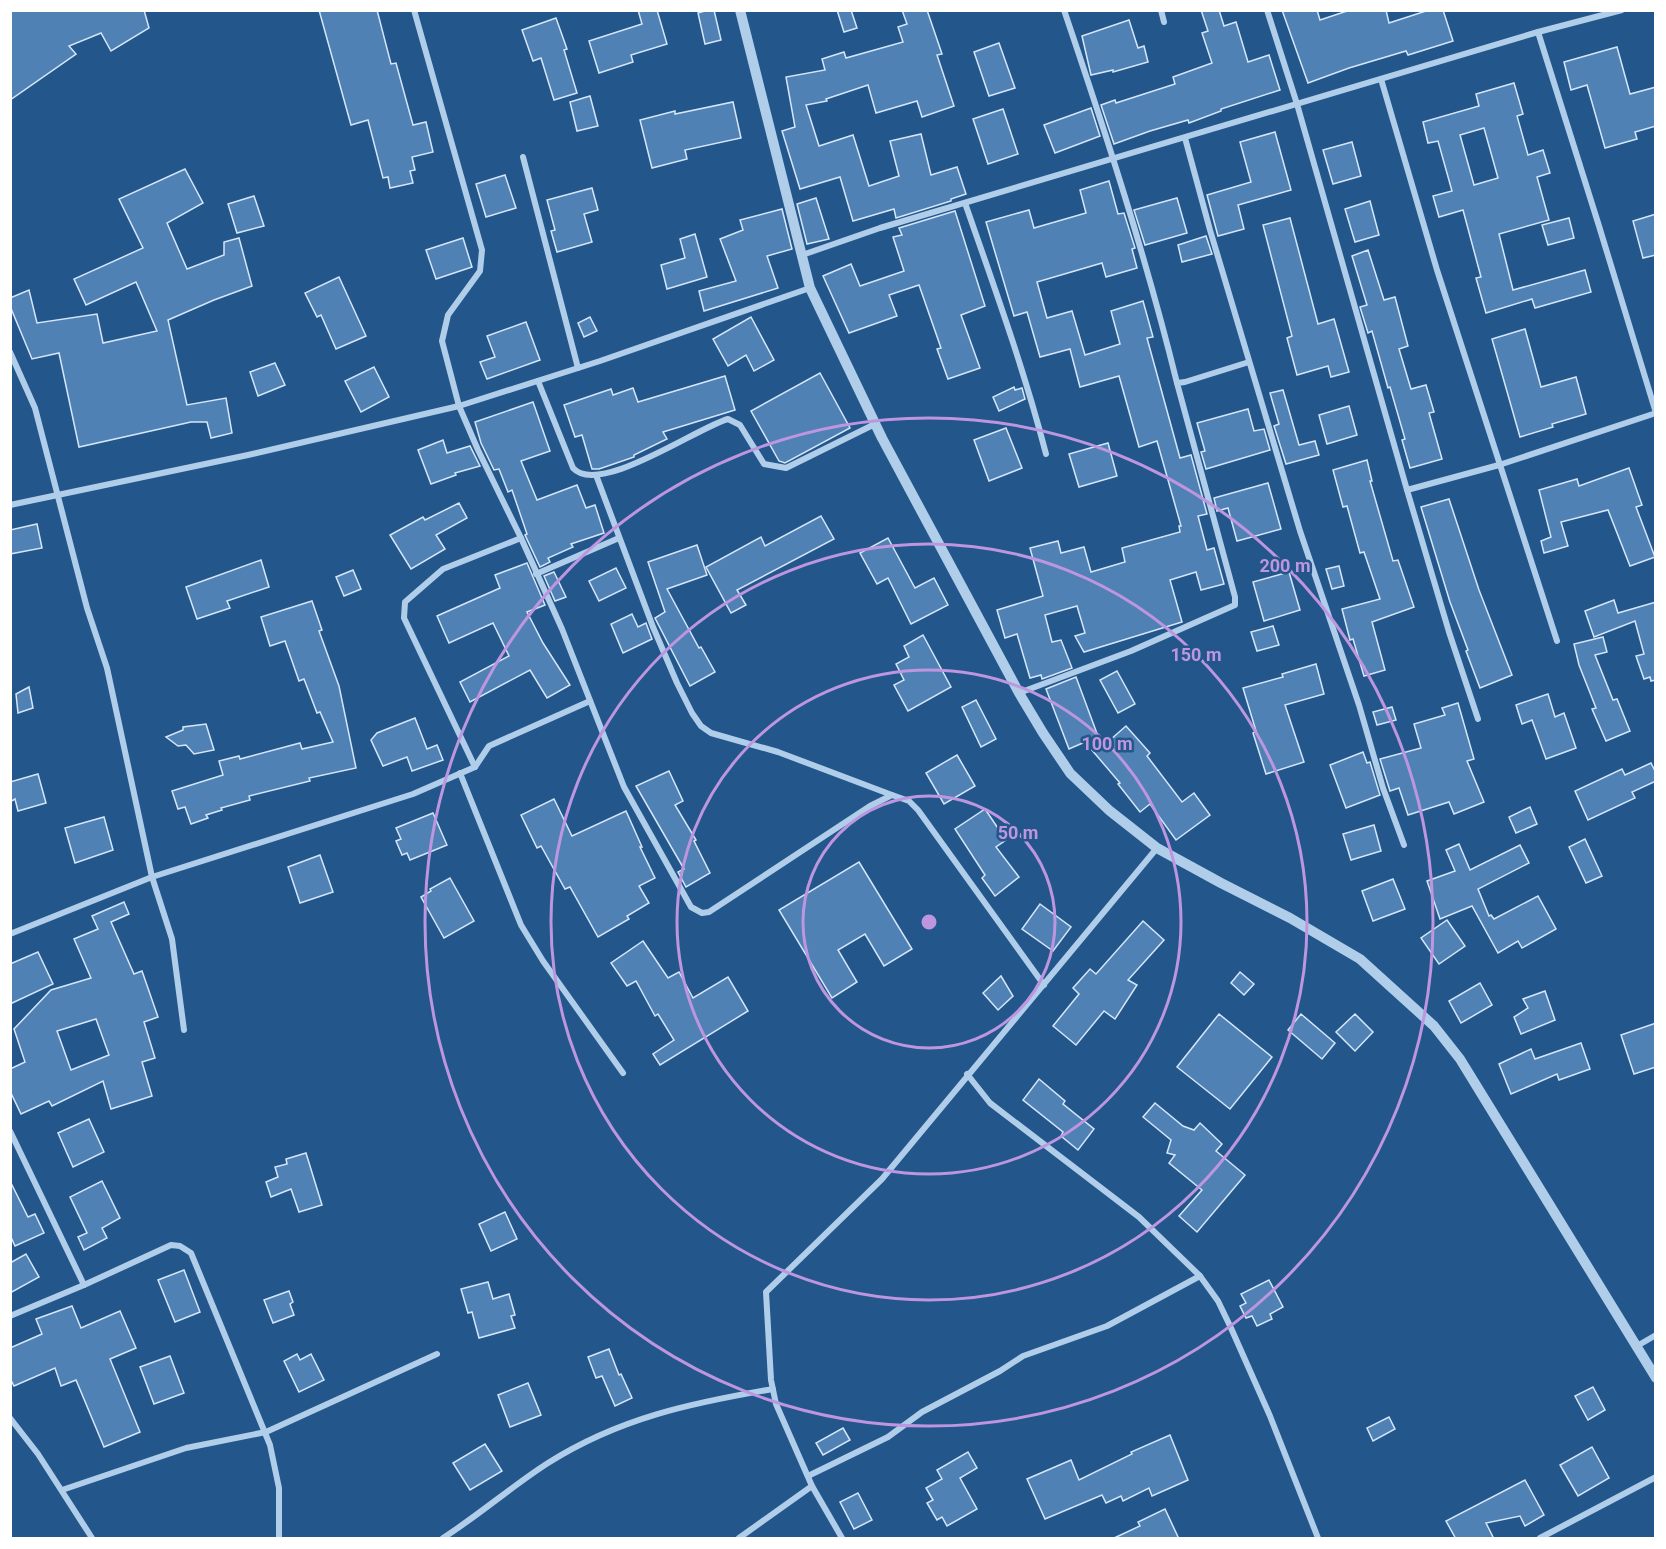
<svg xmlns="http://www.w3.org/2000/svg" width="1666" height="1549" font-family="Roboto,sans-serif">
<style>
.building{fill:#5081b4;stroke:#d5e6f8;stroke-width:1.5;fill-rule:evenodd}
.lines{fill:none;stroke-linecap:round;stroke-linejoin:round}
.minor{stroke:#b0ceea;stroke-width:6}
.tertiary{stroke:#b0ceea;stroke-width:10}
.ring{fill:none;stroke:#bd96df;stroke-width:3}
.centre{fill:#bd96df;stroke:#23568b;stroke-width:3}
.ring-label{font-size:18px;text-anchor:middle;font-weight:bold;fill:#bd96df;stroke:#23568b;stroke-width:5;stroke-linejoin:round;paint-order:stroke}
</style>
<rect width="100%" height="100%" fill="#23568b"/>
<g class="building">
<polygon points="10,10 144,10 149,28 111,51 101,33 69,46 76,54 10,100"/>
<polygon points="319,10 377,10 391,64 396,63 413,125 426,122 433,152 412,157 415,170 410,171 413,183 390,188 388,177 383,178 368,120 351,125"/>
<polygon points="638,10 657,10 667,44 631,55 633,62 599,73 589,41 642,24"/>
<polygon points="708,10 714,10 721,40 705,44 698,13"/>
<polygon points="837,10 851,10 857,28 844,32"/>
<polygon points="902,10 927,10 942,54 937,55 954,106 922,117 917,101 876,113 868,85 826,99 827,101 806,105 819,146 853,135 869,186 899,176 890,141 921,134 931,175 957,167 966,194 951,199 951,201 896,218 894,209 853,221 840,177 800,189 782,131 795,127 786,77 825,70 822,59 844,52 846,58 903,42 898,27 907,24"/>
<polygon points="1201,10 1219,10 1224,26 1236,22 1248,62 1269,55 1280,90 1221,109 1221,111 1189,123 1188,120 1150,131 1114,144 1101,105 1115,100 1116,103 1175,84 1173,77 1212,63 1202,33 1208,31"/>
<polygon points="1282,10 1317,10 1320,20 1350,10 1386,10 1389,23 1429,10 1443,10 1453,41 1408,55 1406,51 1349,68 1308,83"/>
<polygon points="556,18 567,49 564,50 577,93 554,100 541,58 533,61 522,30"/>
<polygon points="1129,20 1138,48 1144,46 1148,62 1113,72 1113,70 1091,75 1082,36"/>
<polygon points="999,43 1015,88 989,96 974,52"/>
<polygon points="1617,47 1630,94 1656,87 1656,126 1635,132 1637,139 1605,148 1587,85 1571,90 1564,62"/>
<path d="M1514 83 1523 114 1517 116 1528 155 1543 150 1550 173 1537 177 1549 220 1499 234 1513 290 1585 270 1591 292 1535 308 1532 299 1486 313 1476 278 1481 277 1463 210 1439 217 1433 196 1452 191 1438 141 1428 143 1423 122 1479 106 1476 94ZM1484 128 1498 178 1474 185 1460 135Z"/>
<polygon points="590,96 598,126 577,131 570,102"/>
<polygon points="733,102 741,138 685,150 687,159 652,168 640,120 675,111 675,114"/>
<polygon points="1091,108 1100,136 1055,153 1044,125"/>
<polygon points="1003,109 1018,154 988,164 973,119"/>
<polygon points="1275,132 1291,190 1238,205 1244,229 1218,236 1207,195 1251,182 1240,142"/>
<polygon points="1352,142 1361,176 1333,184 1323,150"/>
<polygon points="185,169 203,203 167,223 187,269 224,255 224,242 239,238 252,286 214,300 168,320 187,405 226,398 232,433 211,438 207,422 191,422 79,447 59,353 32,359 10,306 10,298 29,290 37,323 97,314 103,343 157,331 136,282 86,305 74,279 143,248 119,199"/>
<polygon points="505,175 516,208 486,217 476,184"/>
<polygon points="1109,181 1118,214 1124,213 1135,248 1132,249 1137,268 1106,277 1102,263 1037,282 1047,318 1072,311 1085,355 1120,344 1111,311 1143,301 1153,337 1147,338 1180,458 1191,455 1207,514 1198,516 1207,550 1214,548 1224,584 1201,590 1196,572 1170,580 1182,622 1084,652 1075,636 1085,633 1077,606 1045,615 1052,642 1061,640 1072,668 1042,679 1041,675 1030,678 1017,634 1005,638 997,610 1043,596 1030,548 1058,541 1061,553 1084,547 1091,572 1125,562 1122,548 1180,532 1179,526 1181,526 1157,441 1139,447 1119,376 1080,387 1070,349 1040,357 1027,312 1014,316 986,222 1029,210 1034,228 1086,213 1080,190"/>
<polygon points="592,188 598,210 584,214 592,242 557,252 551,231 555,230 547,200"/>
<polygon points="254,196 264,226 237,233 228,204"/>
<polygon points="816,198 829,239 807,244 797,204"/>
<polygon points="1177,198 1187,233 1145,245 1134,210"/>
<polygon points="1370,201 1379,235 1355,242 1345,209"/>
<polygon points="782,209 792,249 767,256 778,288 704,311 699,291 736,281 720,239 743,230 740,220"/>
<polygon points="955,211 985,306 961,315 980,368 948,379 937,349 941,348 919,285 889,295 897,316 849,333 823,276 851,264 860,286 904,271 893,237 902,235 899,228"/>
<polygon points="1656,214 1656,255 1643,258 1633,221"/>
<polygon points="1290,218 1318,324 1334,319 1349,372 1331,377 1328,366 1297,375 1287,338 1292,336 1263,225"/>
<polygon points="1569,218 1574,238 1548,245 1542,225"/>
<polygon points="695,234 707,277 667,289 661,265 685,258 680,239"/>
<polygon points="1206,236 1212,254 1182,262 1178,245"/>
<polygon points="463,238 472,267 436,279 426,250"/>
<polygon points="1368,250 1384,300 1395,297 1408,346 1399,349 1411,389 1426,385 1434,412 1429,413 1442,459 1410,468 1402,440 1405,439 1390,387 1388,388 1372,331 1368,333 1360,307 1367,305 1352,256"/>
<polygon points="339,277 366,336 336,349 321,315 317,317 305,293"/>
<polygon points="590,317 597,331 584,337 578,323"/>
<polygon points="751,317 774,360 754,371 746,355 728,366 713,339"/>
<polygon points="526,322 540,360 487,379 480,362 495,357 487,336"/>
<polygon points="1525,329 1541,387 1576,377 1586,414 1552,424 1553,427 1520,437 1492,339"/>
<polygon points="275,363 285,385 258,396 250,372"/>
<polygon points="374,367 389,397 361,412 345,381"/>
<polygon points="820,373 850,428 785,463 779,461 751,411"/>
<polygon points="725,376 735,410 663,432 667,439 634,455 634,457 599,469 592,469 582,435 575,437 564,405 611,389 613,395 633,388 638,402"/>
<polygon points="1014,387 1015,390 1022,388 1025,399 999,411 993,397"/>
<polygon points="1283,390 1299,445 1315,441 1319,455 1286,464 1274,426 1279,424 1270,393"/>
<polygon points="533,402 550,451 521,461 537,500 577,485 586,508 595,505 604,533 571,544 573,547 548,558 550,562 540,567 525,535 527,534 512,490 508,492 499,469 494,470 481,443 475,422"/>
<polygon points="1349,406 1357,435 1327,444 1319,415"/>
<polygon points="1248,409 1254,431 1264,429 1270,450 1206,469 1201,452 1205,451 1197,423"/>
<polygon points="1006,428 1022,468 989,481 974,440"/>
<polygon points="443,440 447,453 470,446 480,466 455,473 456,475 431,484 418,450"/>
<polygon points="1108,443 1117,476 1079,487 1069,454"/>
<polygon points="1367,460 1372,481 1370,481 1393,561 1398,560 1414,607 1372,622 1385,670 1364,676 1353,639 1350,640 1342,609 1380,599 1364,552 1360,553 1347,506 1343,507 1333,470"/>
<polygon points="1629,468 1642,505 1636,507 1655,557 1630,566 1608,510 1561,522 1568,546 1544,553 1541,541 1551,537 1539,490 1577,479 1579,486"/>
<polygon points="1268,483 1281,529 1237,541 1228,508 1217,511 1214,498"/>
<polygon points="1449,499 1479,590 1512,675 1480,688 1466,651 1468,650 1450,602 1421,507"/>
<polygon points="459,503 467,518 436,535 445,549 411,569 390,535 423,517 425,520"/>
<polygon points="821,516 834,539 737,590 746,605 731,613 706,567 761,537 765,546"/>
<polygon points="37,524 42,548 10,554 10,530"/>
<polygon points="888,538 915,588 934,578 948,605 911,624 888,578 877,584 860,553"/>
<polygon points="697,545 707,575 667,589 699,648 701,647 715,672 690,686 655,618 665,612 648,562"/>
<polygon points="261,560 269,587 227,601 230,608 197,619 186,587"/>
<polygon points="527,563 545,605 527,612 543,643 570,685 547,698 530,670 470,702 460,682 509,656 493,623 449,643 437,616 500,588 495,575"/>
<polygon points="1339,566 1344,586 1332,589 1326,569"/>
<polygon points="616,568 626,588 599,601 589,581"/>
<polygon points="353,570 361,589 344,596 336,577"/>
<polygon points="554,572 566,597 555,601 544,576"/>
<polygon points="1289,572 1300,610 1264,621 1253,582"/>
<polygon points="1614,600 1618,613 1656,602 1656,680 1651,681 1650,677 1644,679 1636,656 1644,654 1635,621 1594,637 1585,611"/>
<polygon points="312,601 322,630 319,631 339,686 356,768 309,778 310,781 249,796 250,800 221,808 222,810 206,815 208,818 191,824 185,807 178,809 172,791 223,775 219,761 239,756 240,759 300,743 302,749 333,742 320,712 317,713 304,679 299,681 285,641 270,646 261,617"/>
<polygon points="632,614 638,627 646,623 652,639 623,653 611,624"/>
<polygon points="1273,626 1279,645 1257,651 1251,632"/>
<polygon points="923,635 951,687 908,711 894,685 904,680 896,664 909,657 904,646"/>
<polygon points="1603,637 1607,652 1595,655 1613,700 1617,699 1630,731 1606,741 1592,709 1596,708 1579,665 1574,644"/>
<polygon points="1316,664 1324,694 1285,705 1304,762 1266,774 1253,733 1256,731 1243,688 1283,677 1282,674"/>
<polygon points="1117,671 1135,704 1118,713 1100,680"/>
<polygon points="1076,677 1102,747 1126,726 1150,753 1147,756 1182,802 1194,793 1210,815 1176,840 1150,804 1140,812 1118,784 1120,783 1085,742 1069,749 1046,689"/>
<polygon points="29,687 33,708 18,713 16,694"/>
<polygon points="1548,694 1555,717 1564,713 1576,748 1546,759 1532,720 1522,724 1516,705"/>
<polygon points="976,700 996,739 981,747 962,707"/>
<polygon points="1458,703 1474,759 1467,761 1484,802 1454,814 1449,802 1408,815 1399,788 1390,791 1380,759 1421,748 1414,724 1445,715 1442,708"/>
<polygon points="1392,707 1396,720 1377,725 1373,712"/>
<polygon points="415,718 427,749 437,745 443,760 412,771 407,757 383,766 371,740 377,733"/>
<polygon points="206,724 214,750 194,754 186,745 178,746 166,737 183,730 183,727"/>
<polygon points="1363,752 1367,763 1370,762 1380,795 1346,808 1330,765"/>
<polygon points="957,755 975,786 944,804 926,773"/>
<polygon points="1651,763 1656,773 1656,781 1632,792 1635,798 1588,820 1575,791 1622,769 1625,775"/>
<polygon points="669,771 683,801 675,805 696,840 694,841 710,873 686,887 678,872 684,869 636,786"/>
<polygon points="38,774 46,803 18,811 15,799 10,802 10,782"/>
<polygon points="554,799 572,836 626,811 642,847 640,847 655,878 639,886 649,903 627,916 629,919 598,937 570,887 565,889 541,846 537,848 521,815"/>
<polygon points="1530,807 1537,824 1516,833 1509,817"/>
<polygon points="985,809 1006,840 996,847 1019,877 995,896 982,878 985,875 955,829"/>
<polygon points="433,813 447,845 410,860 407,853 402,855 396,841 401,839 396,828"/>
<polygon points="104,817 113,850 75,863 65,828"/>
<polygon points="1374,825 1381,851 1351,860 1343,834"/>
<polygon points="1585,839 1602,876 1586,883 1569,847"/>
<polygon points="1459,844 1470,870 1520,845 1529,863 1478,889 1489,916 1491,915 1494,919 1538,896 1556,929 1522,948 1518,941 1498,953 1472,906 1440,919 1427,881 1455,871 1446,850"/>
<polygon points="320,855 333,892 300,903 288,867"/>
<polygon points="859,862 912,949 884,966 865,934 838,950 857,982 832,998 779,910"/>
<polygon points="450,878 474,921 444,938 421,897 431,891 430,889"/>
<polygon points="1393,879 1405,909 1373,921 1362,891"/>
<path d="M124 902 129 914 111 922 134 974 142 971 158 1017 144 1022 155 1058 142 1062 152 1096 111 1109 103 1081 52 1106 49 1101 21 1114 10 1091V1069L25 1062 14 1029 51 990 91 978 74 939 98 929 92 916ZM96 1019 109 1055 71 1070 57 1031Z"/>
<polygon points="1040,904 1071,927 1053,951 1022,929"/>
<polygon points="1447,920 1465,946 1439,964 1421,938"/>
<polygon points="1143,921 1164,940 1128,980 1137,985 1115,1019 1104,1011 1076,1045 1053,1026 1079,994 1073,988 1090,969 1096,974"/>
<polygon points="643,941 668,978 679,972 693,998 728,977 748,1011 660,1065 653,1054 674,1040 658,1014 655,1016 636,981 627,986 611,963"/>
<polygon points="38,952 53,984 10,1004 10,964"/>
<polygon points="1240,972 1254,984 1244,995 1231,983"/>
<polygon points="1001,976 1013,996 998,1010 983,993"/>
<polygon points="1480,983 1492,1005 1461,1023 1449,1001"/>
<polygon points="1545,991 1555,1020 1521,1034 1514,1017 1528,1008 1523,999"/>
<polygon points="1219,1014 1272,1057 1230,1109 1177,1067"/>
<polygon points="1301,1014 1335,1043 1322,1059 1288,1030"/>
<polygon points="1355,1014 1373,1032 1355,1051 1336,1032"/>
<polygon points="1656,1023 1656,1067 1634,1074 1621,1035"/>
<polygon points="1581,1043 1590,1069 1559,1080 1557,1074 1511,1094 1499,1064 1531,1049 1535,1059"/>
<polygon points="1039,1079 1065,1101 1063,1104 1094,1129 1078,1150 1061,1136 1063,1132 1023,1100"/>
<polygon points="1155,1103 1183,1126 1194,1130 1200,1123 1222,1144 1216,1151 1245,1175 1197,1232 1179,1216 1202,1190 1169,1163 1175,1155 1167,1153 1171,1140 1143,1117"/>
<polygon points="89,1119 104,1152 73,1167 58,1133"/>
<polygon points="306,1153 322,1205 299,1212 291,1189 271,1197 266,1182 278,1177 275,1167 287,1164 286,1159"/>
<polygon points="10,1181 28,1217 35,1214 44,1233 15,1246 10,1235"/>
<polygon points="102,1181 120,1218 102,1228 107,1238 84,1250 78,1237 87,1233 70,1197"/>
<polygon points="505,1212 517,1239 491,1251 479,1224"/>
<polygon points="26,1254 39,1277 10,1293 10,1263"/>
<polygon points="184,1270 200,1312 175,1322 158,1280"/>
<polygon points="1269,1280 1283,1307 1270,1314 1272,1319 1257,1326 1252,1316 1246,1318 1240,1306 1246,1303 1241,1294"/>
<polygon points="488,1282 493,1299 509,1294 515,1315 511,1316 515,1328 479,1338 472,1312 468,1313 461,1289"/>
<polygon points="289,1291 293,1302 290,1304 294,1315 273,1323 264,1300"/>
<polygon points="72,1306 81,1328 120,1311 136,1348 110,1359 140,1432 104,1447 76,1380 61,1386 55,1368 14,1386 10,1378 10,1348 42,1334 36,1319"/>
<polygon points="609,1349 619,1375 621,1374 632,1398 615,1406 602,1376 596,1378 588,1357"/>
<polygon points="297,1354 300,1360 311,1354 324,1380 299,1392 284,1361"/>
<polygon points="170,1356 184,1393 154,1404 140,1367"/>
<polygon points="528,1383 541,1415 510,1427 498,1395"/>
<polygon points="1593,1387 1605,1410 1588,1420 1575,1396"/>
<polygon points="1389,1417 1395,1429 1373,1441 1367,1428"/>
<polygon points="843,1428 850,1440 823,1455 816,1443"/>
<polygon points="1170,1435 1188,1480 1152,1496 1149,1488 1123,1501 1121,1496 1106,1503 1102,1495 1045,1519 1027,1479 1071,1460 1079,1480 1132,1454 1131,1452"/>
<polygon points="485,1444 502,1471 470,1490 453,1463"/>
<polygon points="1592,1447 1609,1478 1578,1496 1560,1465"/>
<polygon points="968,1452 977,1468 960,1478 977,1509 947,1526 942,1517 937,1520 927,1503 933,1500 926,1488 942,1479 937,1470"/>
<polygon points="1525,1480 1544,1515 1525,1526 1520,1516 1486,1523 1494,1539 1456,1539 1446,1521"/>
<polygon points="858,1493 872,1520 854,1529 840,1502"/>
<polygon points="1165,1509 1179,1539 1112,1539 1140,1526 1138,1522"/>
</g>
<g class="lines">
<g class="minor">
<polyline points="414,10 482,250 480,271 448,315 442,341 459,406 478,450 521,538 562,629 624,787 691,907 702,913 709,912 870,806 892,795 909,801 918,810 1044,985"/>
<path d="M1064 10C1106 134 1146 257 1177 383"/>
<polyline points="1161,10 1164,22"/>
<polyline points="1267,10 1297,104 1407,490 1499,465 1656,413"/>
<polyline points="1538,32 1599,226 1656,413"/>
<polyline points="1381,79 1437,270 1557,641"/>
<polyline points="1185,138 1210,230 1300,531 1359,705 1383,788 1404,845"/>
<polyline points="523,157 578,368"/>
<path d="M965 203C994 286 1024 369 1046 454"/>
<polyline points="802,255 880,228 1538,32 1622,10"/>
<polyline points="10,352 35,408 87,608 107,668 152,877 172,939 184,1030"/>
<path d="M538 381 573 468C599 497 698 427 728 419L740 425 764 464 786 468 875 424"/>
<polyline points="596,475 653,627 677,683 692,713 701,726 711,733 778,752 892,795"/>
<polyline points="1407,490 1449,632 1478,719"/>
<polyline points="10,505 248,455 459,406 600,361 810,288"/>
<polyline points="536,574 619,538"/>
<polyline points="1019,693 1131,651 1235,605 1235,597 1177,383 1185,382 1249,362"/>
<polyline points="475,767 404,618 405,602 443,569 521,538"/>
<polyline points="460,773 521,925 543,961 623,1073"/>
<polyline points="10,934 152,877 413,794 475,767 489,746 590,701"/>
<polyline points="967,1074 990,1103 1139,1217 1200,1276 1218,1301 1231,1328 1270,1416 1318,1538"/>
<polyline points="10,1131 84,1285 10,1316"/>
<polyline points="84,1285 171,1245 180,1246 191,1253 270,1445 279,1488 279,1538"/>
<polyline points="1637,1346 1656,1335"/>
<polyline points="10,1418 38,1454 92,1538"/>
<polyline points="808,1476 888,1437 922,1412 1000,1371 1023,1356 1107,1326 1200,1276"/>
<polyline points="62,1490 186,1448 266,1432 437,1354"/>
<path d="M443 1538C479 1515 512 1486 548 1463 619 1418 691 1403 773 1389"/>
<polyline points="739,1538 812,1486"/>
<polyline points="842,1538 812,1486 776,1404 771,1380 766,1292 882,1179 1157,848"/>
<polyline points="1540,1538 1656,1477"/>
</g>
<polyline class="tertiary" points="740,10 810,288 882,438 1019,693 1043,733 1070,773 1110,811 1157,848 1221,883 1290,918 1360,959 1434,1026 1460,1059 1656,1378"/>
</g>
<g class="ring">
<circle cx="929" cy="922" r="126"/>
<circle cx="929" cy="922" r="252"/>
<circle cx="929" cy="922" r="378"/>
<circle cx="929" cy="922" r="504"/>
</g>
<circle cx="929" cy="922" r="9" class="centre"/>
<g class="ring-label">
<text x="1285" y="572">200 m</text>
<text x="1196" y="661">150 m</text>
<text x="1107" y="750">100 m</text>
<text x="1018" y="839">50 m</text>
</g>
<rect width="1666" height="1549" fill="none" stroke="#ffffff" stroke-width="24"/>
</svg>
